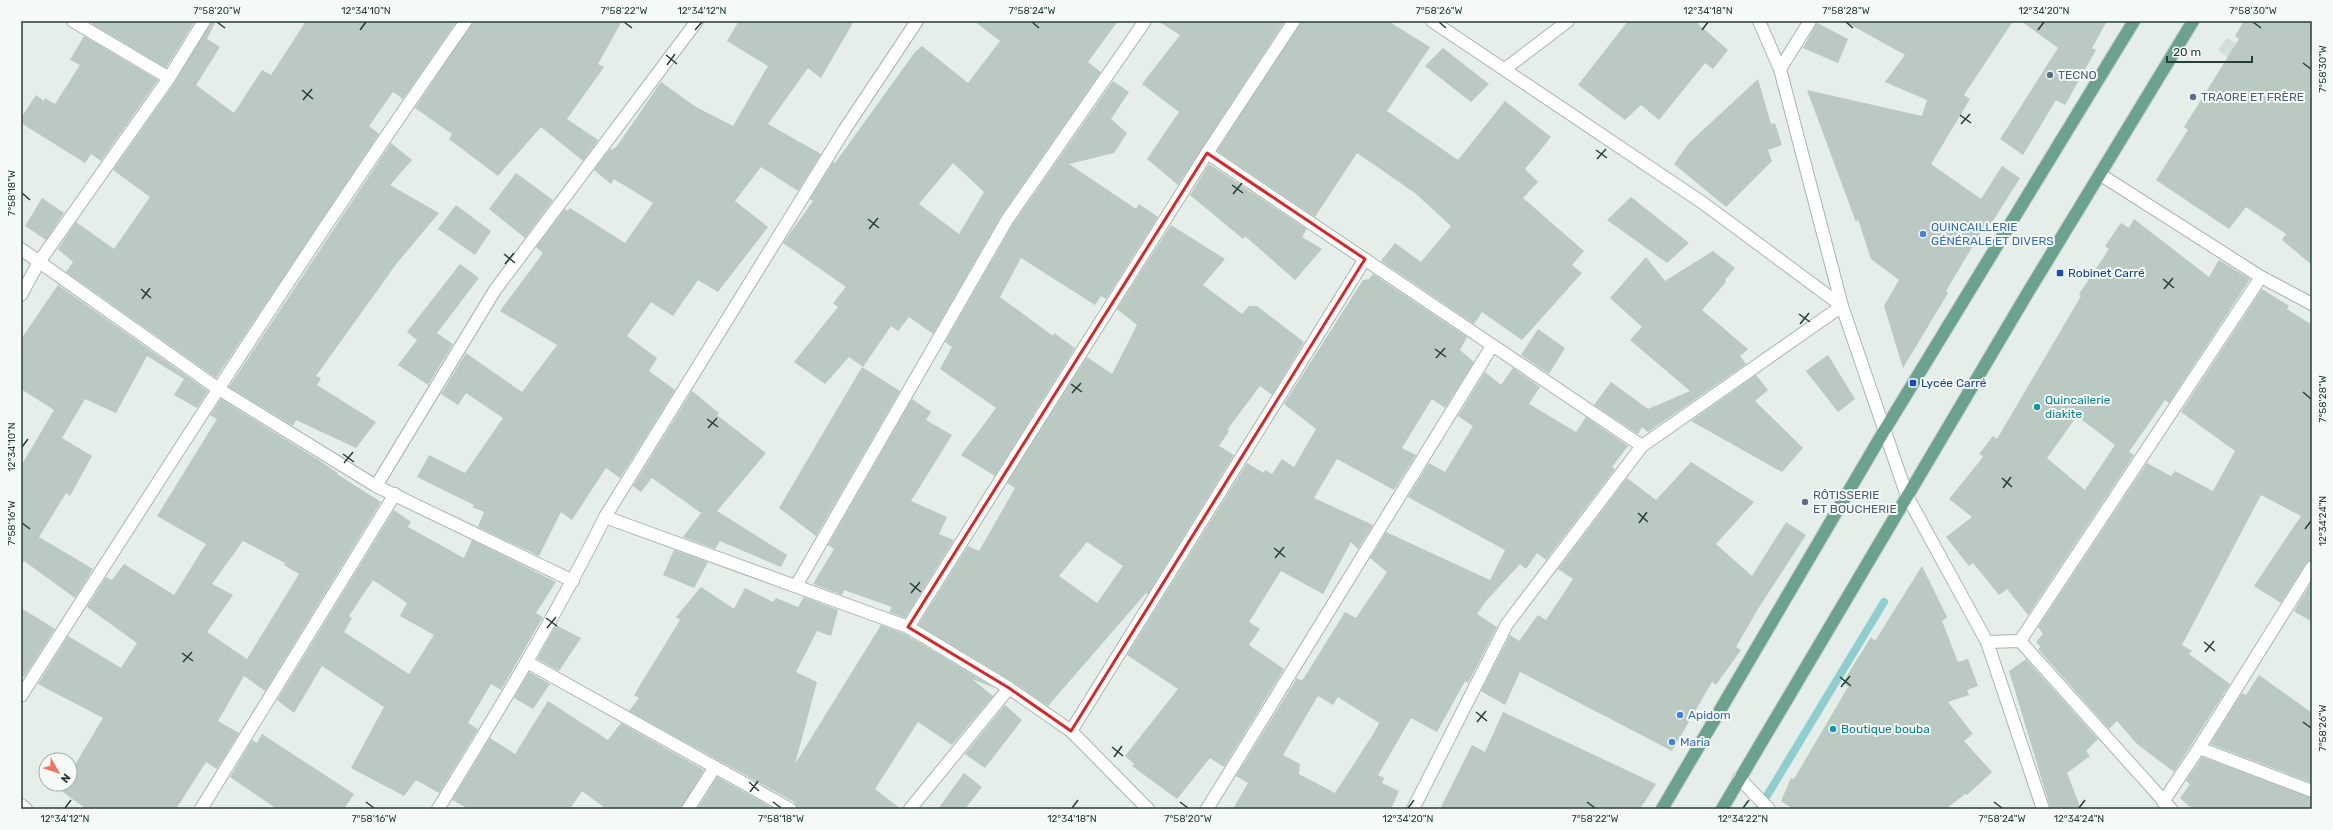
<svg xmlns="http://www.w3.org/2000/svg" width="2333" height="830" font-family="Rubik,sans-serif">
<style>
.built{fill:#d3ded8}
.lines{fill:none;stroke-linecap:round;stroke-linejoin:round}
.stream{stroke:#8fced0;stroke-width:8}
.building{fill:#bac9c2;fill-rule:evenodd}
.minor-casing{stroke:#a8b6af;stroke-width:14}
.primary-casing{stroke:#c2c9c6;stroke-width:14}
.minor{stroke:#fff;stroke-width:12}
.primary{stroke:#6ba28e;stroke-width:12}
.marked{fill:none;stroke:#d62828;stroke-width:3;stroke-linejoin:round}
.ticks{fill:none;stroke:#253f35;stroke-width:1.5}
.service-dot{fill:#5c6f8a;stroke:#f6faf7;stroke-width:1.5}
.shop-dot{fill:#3f7fe0;stroke:#f6faf7;stroke-width:1.5}
.transit-dot{fill:#1a4fb4;stroke:#f6faf7;stroke-width:1.5}
.culture-dot{fill:#0f9aa8;stroke:#f6faf7;stroke-width:1.5}
.labels{text-anchor:middle;stroke-width:4;stroke-linejoin:round;paint-order:stroke}
.service-label{font-size:12px;fill:#4e5e75;stroke:#f6faf7;text-anchor:start}
.shop-label{font-size:12px;fill:#366cbe;stroke:#f6faf7;text-anchor:start}
.transit-label{font-size:12px;fill:#164399;stroke:#f6faf7;text-anchor:start}
.culture-label{font-size:12px;fill:#0d838f;stroke:#f6faf7;text-anchor:start}
.neatline{fill:none;stroke:#253f35;stroke-width:1.5}
.ticks-label{font-size:10px;text-anchor:middle;fill:#253f35}
</style>
<rect width="100%" height="100%" fill="#e5eee9"/>
<polygon class="built" points="2227,38 2251,53 2251,75 2218,50"/>
<g class="lines">
<polyline class="stream" points="1759,809 1884,602"/>
</g>
<g class="building">
<polygon points="94,21 195,21 166,68 92,24"/>
<polygon points="211,21 216,21 207,39 220,47 196,85 234,113 262,70 271,75 306,21 457,21 403,99 393,92 369,126 379,134 216,378 66,272 73,262 58,249 76,222 114,249 150,197 113,170 175,82"/>
<polygon points="473,21 622,21 598,64 604,67 567,119 598,140 583,161 541,127 498,176 449,139 452,134 415,108"/>
<polygon points="739,21 854,21 821,78 808,68 768,124 821,154 798,191 761,167 735,201 768,227 718,292 698,280 673,316 651,302 627,336 657,358 649,371 675,390 620,478 606,468 572,520 561,512 539,556 478,527 484,512 472,507 474,505 417,477 429,455 465,473 503,418 466,393 458,405 441,394 466,353 522,392 557,345 500,311 543,253 536,247 565,209 568,211 570,208 625,243 653,203 614,179 611,184 594,170 610,149 612,150 617,146 661,82 696,107 733,126 768,66 727,41"/>
<path d="M974 21H1118L1088 62 1101 72 1001 216 933 334 909 317 898 331 891 326 863 367 849 357 825 384 794 362 838 307 833 303 846 287 783 243 813 201 810 199 833 162 835 163 915 52 922 46 968 83 1000 41ZM953 163 984 192 959 234 919 204Z"/>
<polygon points="1158,21 1285,21 1178,185 1147,159 1179,112 1142,84 1180,35"/>
<polygon points="1301,21 1388,21 1430,47 1387,111 1458,160 1505,101 1551,137 1525,169 1538,182 1523,198 1584,251 1572,265 1582,273 1522,340 1482,312 1474,324 1381,261 1395,243 1421,262 1451,226 1415,193 1357,153 1315,217 1217,151"/>
<polygon points="1628,21 1695,21 1728,50 1713,69 1705,63 1659,120 1641,105 1625,120 1578,85"/>
<polygon points="1844,21 2013,21 1964,95 1970,99 1931,164 1981,199 2002,166 2020,178 1991,224 1987,222 1946,291 1948,293 1903,368 1884,306 1899,280 1871,259 1858,219 1856,222 1807,90 1922,116 1927,100 1885,82 1905,55"/>
<polygon points="2021,21 2107,21 2092,48 2096,50 2065,105 2056,100 2023,155 2000,139 2058,48"/>
<polygon points="2244,21 2312,21 2312,265 2282,240 2286,234 2246,207 2229,229 2156,180 2188,130 2184,127 2239,39 2235,36"/>
<polygon points="1817,23 1848,39 1838,63 1803,48"/>
<polygon points="84,36 158,80 101,161 91,154 85,163 21,123 21,118 36,95 44,101 45,98 55,104 80,65 70,60"/>
<polygon points="1443,48 1489,84 1471,102 1425,66"/>
<polygon points="1758,79 1771,124 1775,123 1782,145 1768,150 1772,161 1726,207 1674,164 1689,143"/>
<polygon points="1113,81 1129,92 1111,119 1127,133 1114,153 1069,164 1136,209 1139,204 1158,217 1106,299 1101,296 1095,305 1021,258 1000,297 1053,336 1054,333 1075,348 995,476 961,455 996,408 940,369 952,347 945,342 1013,224"/>
<polygon points="391,143 412,160 390,185 439,213 397,263 316,376 321,378 317,385 376,422 356,448 296,420 293,426 229,387"/>
<polygon points="1209,164 1307,229 1302,237 1322,249 1295,280 1245,236 1243,239 1190,195"/>
<polygon points="516,173 553,200 525,238 489,209"/>
<polygon points="1631,197 1689,243 1667,263 1607,220"/>
<polygon points="42,198 64,213 46,240 25,226"/>
<polygon points="456,205 491,231 475,255 438,229"/>
<path d="M2134 219 2209 277 2219 260 2250 279 2169 403 2165 400 2129 452 2134 455 2028 615 2007 589 1999 595 1973 563 1969 566 1946 537 1972 517 1949 499 1983 457 1979 454 1993 436 1997 439 2081 296 2079 294 2109 249 2105 246 2121 223 2129 228ZM2077 416 2115 445 2085 490 2047 458Z"/>
<path d="M1171 225 1225 259 1203 285 1242 314 1249 306H1257L1304 342 1272 395 1260 386 1227 430 1229 431 1219 446 1234 455 1148 594 1146 593 1048 706 1013 682 918 625 968 546 979 551 1015 488 1007 483 1087 357 1112 374 1137 325 1117 309ZM1087 542 1123 566 1097 603 1059 576Z"/>
<polygon points="1713,251 1735,268 1725,280 1726,282 1702,310 1748,349 1740,356 1746,364 1648,432 1642,427 1638,434 1594,405 1611,382 1648,409 1690,391 1630,340 1642,327 1610,298 1646,257 1665,281"/>
<polygon points="460,264 479,278 437,333 453,344 428,385 398,365 417,340 407,332"/>
<polygon points="1373,274 1467,337 1460,350 1474,362 1445,408 1432,399 1402,448 1416,455 1394,490 1337,459 1314,498 1373,525 1358,549 1351,542 1323,594 1281,571 1249,622 1260,629 1249,645 1284,669 1224,767 1210,758 1177,799 1132,766 1134,764 1125,756 1178,689 1127,655 1247,463 1264,473 1265,470 1272,474 1282,459 1294,467 1316,429 1284,404 1363,280 1369,279"/>
<polygon points="58,285 208,391 197,408 174,395 184,379 147,356 116,413 85,399 62,438 92,456 70,496 66,493 39,537 93,569 75,598 24,561 21,566 21,466 54,410 21,389 21,339"/>
<polygon points="2262,289 2289,306 2287,309 2312,325 2312,560 2306,563 2281,603 2254,586 2301,516 2261,495 2182,645 2192,651 2189,654 2230,684 2174,772 2137,744 2117,721 2109,729 2038,649 2041,647 2036,642 2043,634 2038,627 2147,463 2171,476 2175,471 2213,491 2235,451 2181,412"/>
<polygon points="1538,329 1565,348 1549,374 1521,355"/>
<polygon points="1828,355 1855,399 1838,412 1806,371"/>
<polygon points="862,367 900,391 816,536 779,508"/>
<path d="M1513 368 1540 387 1529 404 1576 432 1586 417 1628 446 1612 467 1615 469 1546 560 1537 553 1526 569 1520 564 1487 600 1477 614 1497 627 1468 683 1465 681 1437 732 1411 718 1378 775 1384 778 1382 783 1399 791 1391 809H1233L1248 783 1236 776 1297 678 1302 681 1345 612 1356 618 1387 572 1370 558 1386 532 1490 580 1505 550 1408 497 1429 463 1445 472 1473 426 1458 416 1485 372 1501 385ZM1318 696 1333 705 1338 697 1379 723 1374 733 1335 793 1299 774 1300 764 1283 755Z"/>
<polygon points="1756,375 1768,390 1755,401 1803,448 1782,472 1691,421"/>
<polygon points="692,391 719,413 717,415 766,453 717,511 787,555 781,567 720,541 715,549 683,537 701,513 652,478 641,492 633,486"/>
<path d="M221 399 317 459 338 473 337 474 381 502 265 691 244 676 218 721 239 733 217 769 206 762 176 809H86L60 790 63 784H70V773L103 718 38 684 68 636 121 668 137 643 87 607 106 577 112 580 124 564 174 595 206 544 157 516 217 419 210 415ZM243 541 285 563 284 565 299 574 247 659 207 632 233 595 212 584Z"/>
<polygon points="912,399 931,412 926,420 952,435 911,501 947,517 939,534 954,540 905,618 889,612 892,607 844,590 842,595 813,584 834,549 828,545"/>
<polygon points="1691,462 1754,502 1716,544 1752,576 1786,522 1806,535 1758,609 1736,647 1741,650 1716,685 1712,682 1672,751 1520,672 1505,705 1481,691 1510,635 1519,641 1538,615 1546,620 1573,579 1558,569 1627,478 1656,500"/>
<path d="M394 510 411 522 408 527 464 558 472 540 556 582 536 613 543 617 501 690 491 684 468 723 478 729 439 793 416 780 404 796 351 768 384 707 322 666 294 713 277 700ZM373 580 407 603 400 616 434 635 409 674 344 632 352 618 349 616Z"/>
<polygon points="674,550 708,562 694,588 663,575"/>
<polygon points="1922,566 1947,617 1942,621 1958,662 1968,659 1978,686 1967,690 1969,695 1948,702 1973,734 1964,741 1992,772 1967,795 1965,794 1946,809 1793,809 1781,801 1791,778 1794,779 1848,687 1843,682 1871,637 1875,641"/>
<polygon points="2312,581 2312,622 2294,611"/>
<polygon points="701,587 734,609 745,588 773,602 776,598 798,607 804,597 838,610 831,636 817,631 796,672 817,682 795,764 881,625 905,634 995,688 972,679 993,696 952,745 918,722 875,789 901,809 797,809 794,802 629,711 639,698 634,695 680,620 676,617"/>
<polygon points="21,608 55,629 24,677 21,675"/>
<polygon points="556,625 581,638 559,671 537,659"/>
<polygon points="2026,659 2098,739 2086,751 2090,756 2067,773 2081,809 2051,809 2050,807 2009,671"/>
<polygon points="529,672 550,684 533,709 514,698"/>
<polygon points="2259,675 2312,713 2312,783 2210,744 2242,693 2246,695"/>
<polygon points="548,701 608,740 621,723 704,770 681,809 606,809 582,791 570,809 469,809 452,800 490,738 515,754"/>
<polygon points="1005,705 1022,720 985,768 965,754"/>
<polygon points="1503,712 1656,784 1640,809 1440,809 1472,745 1485,752"/>
<polygon points="262,734 354,794 344,809 277,809 230,777 252,740 257,743"/>
<polygon points="2202,757 2312,798 2312,809 2192,809 2180,798 2190,784 2186,781"/>
<polygon points="964,773 982,787 965,809 938,809"/>
<polygon points="717,777 775,809 697,809"/>
</g>
<g class="lines">
<defs>
<g id="minor">
<polyline points="73,21 169,78"/>
<polyline points="917,21 845,129 605,517 908,627 1009,688 1071,731 1148,809"/>
<polyline points="1759,21 1780,69 1842,306 1907,496 1987,642 2043,809"/>
<polyline points="1505,69 1568,21"/>
<polyline points="1780,69 1810,21"/>
<polyline points="1207,153 1642,446"/>
<polyline points="2101,175 2261,277 2312,304"/>
<polyline points="21,249 217,388 376,486 573,581"/>
<polyline points="21,295 39,262 169,78 204,21"/>
<polyline points="376,486 495,290 697,21"/>
<polyline points="796,586 1007,220 1145,21"/>
<polyline points="908,627 1207,153 1294,21"/>
<polyline points="2020,641 2261,277"/>
<polyline points="1987,642 2020,641 2171,809"/>
<polyline points="527,662 790,809"/>
<path d="M21 696C166 469 311 242 466 21"/>
<polyline points="1071,731 1365,259"/>
<polyline points="2199,748 2312,791"/>
<polyline points="1739,778 1769,809"/>
<polyline points="2163,802 2199,748 2312,567"/>
<polyline points="21,805 26,809"/>
<polyline points="201,809 395,494"/>
<path d="M438 809C497 713 555 618 605 517"/>
<polyline points="688,809 715,767"/>
<polyline points="910,809 1009,688"/>
<polyline points="1207,809 1492,346"/>
<polyline points="1413,809 1507,624 1642,446 1842,306 1703,203 1432,21"/>
</g>
<g id="primary">
<polyline points="1662,809 1884,431 2134,21"/>
<polyline points="1722,809 2027,294 2193,21"/>
</g>
</defs>
<use href="#minor" class="minor-casing"/>
<use href="#primary" class="primary-casing"/>
<use href="#minor" class="minor"/>
<use href="#primary" class="primary"/>
</g>
<path class="marked" d="M1207 153 1365 259 1071 731 1009 688 908 627Z"/>
<path class="ticks" d="M217 22 225 28M624 22 632 28M1032 22 1039 28M1439 22 1446 28M1846 22 1853 28M2253 22 2261 28M360 30 366 22M695 30 702 22M1702 30 1708 22M2038 30 2044 22M666 55 677 64M2303 63 2311 69M667 65 675 54M302 90 313 99M303 100 312 89M1960 115 1971 123M1961 124 1970 114M1596 150 1607 158M1597 159 1606 149M1232 185 1243 193M22 193 30 200M1233 194 1242 183M868 219 879 228M869 229 878 218M504 254 515 263M505 264 514 253M2163 279 2174 288M141 289 151 298M2164 289 2173 278M142 299 150 288M1799 314 1810 322M1800 324 1809 313M1435 349 1446 357M1436 358 1445 348M1071 384 1082 392M2303 392 2311 399M1072 393 1081 383M707 419 718 427M708 428 717 418M22 447 28 439M343 454 354 462M344 463 353 452M2002 478 2012 487M2003 488 2011 477M1638 513 1648 522M22 523 30 529M1639 523 1647 512M2305 529 2311 521M1274 548 1285 557M1275 558 1284 547M910 583 921 592M911 593 920 582M546 618 557 626M547 628 556 617M2204 642 2215 651M2205 652 2214 641M182 653 193 661M183 662 192 652M1840 677 1851 686M1841 687 1850 676M1476 712 1487 721M1477 722 1486 711M2303 722 2311 728M1112 747 1123 756M1114 757 1122 746M749 782 759 791M750 792 758 781M366 802 374 808M773 802 781 808M1180 802 1188 808M1587 802 1595 808M1994 802 2002 808M65 808 71 800M1072 808 1078 800M1408 808 1414 800M1743 808 1749 800M2079 808 2085 800"/>
<g class="service-dot">
<circle cx="2050" cy="75" r="4"/>
<circle cx="2193" cy="97" r="4"/>
<circle cx="1805" cy="502" r="4"/>
</g>
<g class="shop-dot">
<circle cx="1923" cy="234" r="4"/>
<circle cx="1680" cy="715" r="4"/>
<circle cx="1672" cy="742" r="4"/>
</g>
<g class="transit-dot">
<rect x="2056" y="269" width="8" height="8" rx="2"/>
<rect x="1909" y="379" width="8" height="8" rx="2"/>
</g>
<g class="culture-dot">
<circle cx="2037" cy="407" r="4"/>
<circle cx="1833" cy="729" r="4"/>
</g>
<g class="labels">
<g class="service-label">
<text x="2058" y="79">TECNO</text>
<text x="2201" y="101">TRAORE ET FRÈRE</text>
<text x="1813" y="499">RÔTISSERIE<tspan x="1813" dy="14">ET BOUCHERIE</tspan></text>
</g>
<g class="shop-label">
<text x="1931" y="231">QUINCAILLERIE<tspan x="1931" dy="14">GÉNÉRALE ET DIVERS</tspan></text>
<text x="1688" y="719">Apidom</text>
<text x="1680" y="746">Maria</text>
</g>
<g class="transit-label">
<text x="2068" y="277">Robinet Carré</text>
<text x="1921" y="387">Lycée Carré</text>
</g>
<g class="culture-label">
<text x="2045" y="404">Quincailerie<tspan x="2045" dy="14">diakite</tspan></text>
<text x="1841" y="733">Boutique bouba</text>
</g>
</g>
<rect width="2333" height="830" fill="none" stroke="#f6faf7" stroke-width="44"/>
<g transform="translate(58 772) rotate(129)"><circle r="19" fill="#f6faf7" stroke="#a2afa9"/>
<path d="M0-3L7 15L0 10L-7 15Z" fill="#ed7663"/>
<text y="-6" font-size="11" font-weight="bold" text-anchor="middle" fill="#253f35">N</text>
</g>
<path d="M2167 56v6h85v-6" fill="none" stroke="#253f35" stroke-width="2"/>
<text x="2173" y="56" font-size="12" fill="#253f35" stroke="#f6faf7" stroke-width="3" paint-order="stroke">20 m</text>
<rect x="22" y="22" width="2289" height="786" class="neatline"/>
<g class="ticks-label">
<text x="217" y="14">7°58'20"W</text>
<text x="366" y="14">12°34'10"N</text>
<text x="624" y="14">7°58'22"W</text>
<text x="702" y="14">12°34'12"N</text>
<text x="1032" y="14">7°58'24"W</text>
<text x="1439" y="14">7°58'26"W</text>
<text x="1708" y="14">12°34'18"N</text>
<text x="1846" y="14">7°58'28"W</text>
<text x="2044" y="14">12°34'20"N</text>
<text x="2253" y="14">7°58'30"W</text>
<text transform="translate(2322 69) rotate(-90)" y="4">7°58'30"W</text>
<text transform="translate(11 193) rotate(-90)" y="4">7°58'18"W</text>
<text transform="translate(2322 399) rotate(-90)" y="4">7°58'28"W</text>
<text transform="translate(11 447) rotate(-90)" y="4">12°34'10"N</text>
<text transform="translate(2322 521) rotate(-90)" y="4">12°34'24"N</text>
<text transform="translate(11 523) rotate(-90)" y="4">7°58'16"W</text>
<text transform="translate(2322 728) rotate(-90)" y="4">7°58'26"W</text>
<text x="65" y="822">12°34'12"N</text>
<text x="374" y="822">7°58'16"W</text>
<text x="781" y="822">7°58'18"W</text>
<text x="1072" y="822">12°34'18"N</text>
<text x="1188" y="822">7°58'20"W</text>
<text x="1408" y="822">12°34'20"N</text>
<text x="1595" y="822">7°58'22"W</text>
<text x="1743" y="822">12°34'22"N</text>
<text x="2002" y="822">7°58'24"W</text>
<text x="2079" y="822">12°34'24"N</text>
</g>
</svg>
